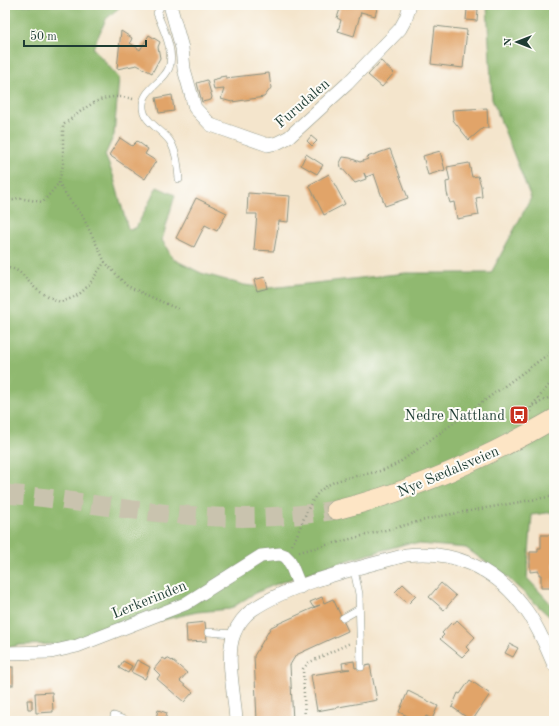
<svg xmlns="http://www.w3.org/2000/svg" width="559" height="726" font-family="'Old Standard TT',serif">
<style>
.forest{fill:#90b96f;stroke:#587b52}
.building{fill:#e1a469}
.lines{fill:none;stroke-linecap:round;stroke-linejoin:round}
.secondary-tunnel{stroke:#c9c3ae;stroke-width:19;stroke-dasharray:19 10;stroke-linecap:butt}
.lane-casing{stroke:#8a9180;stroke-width:8}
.street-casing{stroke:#8a9180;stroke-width:14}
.secondary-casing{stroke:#8a9180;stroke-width:20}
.path{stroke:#8a9180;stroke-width:2.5;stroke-dasharray:1 3;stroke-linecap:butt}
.lane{stroke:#fff;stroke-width:7}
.street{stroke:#fff;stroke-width:13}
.secondary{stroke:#fde5c5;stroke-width:19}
.labels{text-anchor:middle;stroke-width:4;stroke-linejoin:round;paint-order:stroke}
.street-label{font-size:15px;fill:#1f3d34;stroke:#fdfcf7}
.poi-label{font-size:15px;fill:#1f3d34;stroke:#fdfcf7;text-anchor:end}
</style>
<rect width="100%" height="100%" fill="#fdfcf7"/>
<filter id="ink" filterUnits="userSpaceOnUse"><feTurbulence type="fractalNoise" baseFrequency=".025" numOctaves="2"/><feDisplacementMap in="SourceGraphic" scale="8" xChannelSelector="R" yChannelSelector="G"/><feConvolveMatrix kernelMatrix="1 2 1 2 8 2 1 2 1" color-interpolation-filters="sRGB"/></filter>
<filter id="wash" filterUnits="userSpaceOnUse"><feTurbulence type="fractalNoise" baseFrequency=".012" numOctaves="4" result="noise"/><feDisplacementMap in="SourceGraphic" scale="16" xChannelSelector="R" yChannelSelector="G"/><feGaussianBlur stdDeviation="0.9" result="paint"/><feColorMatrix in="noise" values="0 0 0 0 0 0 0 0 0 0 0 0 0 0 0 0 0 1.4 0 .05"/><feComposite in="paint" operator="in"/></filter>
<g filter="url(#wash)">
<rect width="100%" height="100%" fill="#f4e5cc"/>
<polygon class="forest" points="5,5 122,5 106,19 93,48 119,78 114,135 105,155 113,175 128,229 136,228 157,187 175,195 162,240 173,259 201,273 244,285 270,288 406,273 491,273 531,198 492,99 487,5 554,5 554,512 532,515 527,578 551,604 550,617 508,578 466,548 408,543 332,565 279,583 255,593 230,609 197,612 58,644 20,645 5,648"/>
<g id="blocks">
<g class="building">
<polygon points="327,5 378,5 375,16 361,12 354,36 338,31 341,20 337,18 340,9"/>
<polygon points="467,9 478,9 477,21 466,20"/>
<polygon points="435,26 467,30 463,68 431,64"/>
<polygon points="121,31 132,38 130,43 140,50 149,35 160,42 158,47 160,58 152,73 137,65 117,69"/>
<polygon points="381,61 394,73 382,87 368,75"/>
<polygon points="269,73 271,88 264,97 232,102 221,99 224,89 214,90 212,80 220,78 220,77 226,76 226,78"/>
<polygon points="207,80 212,97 211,100 202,102 197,83"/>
<polygon points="172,95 174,111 159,113 156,98"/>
<polygon points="487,108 488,128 483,128 469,140 453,120 452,110"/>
<polygon points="311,136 317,141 312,146 307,141"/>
<polygon points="120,138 132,146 137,141 148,149 145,154 156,161 145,179 109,155"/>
<polygon points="390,149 408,198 385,206 374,174 366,177 364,173 366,179 355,183 341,167 340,163 343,157 350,158 360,162 368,159 367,157"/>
<polygon points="440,151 445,170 428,175 423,156"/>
<polygon points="306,154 323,165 317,174 301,165"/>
<polygon points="469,163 472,177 478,176 481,186 482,197 476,198 479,215 457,219 454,202 450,203 447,193 446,182 450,181 447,167"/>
<polygon points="329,174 345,204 324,215 309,185"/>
<polygon points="248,193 290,196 288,222 279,221 274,251 254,250 257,214 247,214"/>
<polygon points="196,198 227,213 217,231 205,225 194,247 176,238"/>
<polygon points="265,277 268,288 257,291 254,280"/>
<polygon points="541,535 554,535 554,588 541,588 541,575 539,575 539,571 530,572 530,552 538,552 538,548 541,548"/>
<polygon points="441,583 456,596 444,610 429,597"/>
<polygon points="403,584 416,596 408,604 395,592"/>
<polygon points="322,597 324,603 333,599 348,631 296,655 290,665 293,721 257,721 254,656 271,627 320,605 313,607 310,602"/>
<polygon points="457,620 475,637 466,647 469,650 462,657 440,639 444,635 442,633 451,623 453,625"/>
<polygon points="205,622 207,641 187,642 186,624"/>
<polygon points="510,644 518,648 513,657 505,653"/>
<polygon points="163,658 166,660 167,658 172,661 172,660 187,673 180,681 193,692 184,702 157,679 160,675 154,669"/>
<polygon points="137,660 150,667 145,679 131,672"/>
<polygon points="123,661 132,666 128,673 119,668"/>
<polygon points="354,661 355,668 370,665 377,700 317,711 311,675 350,669 343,669 342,663"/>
<rect x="5" y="667" width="8" height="18"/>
<polygon points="470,680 490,694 472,721 452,707 458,693 460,694"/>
<polygon points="408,691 438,706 432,719 426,716 424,721 418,721 399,712"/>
<polygon points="52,692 53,712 36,713 35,693"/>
<polygon points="27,700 32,700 32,709 28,709"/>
<polygon points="158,710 167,713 165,721 160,721 160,720 156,718"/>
</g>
</g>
</g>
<g filter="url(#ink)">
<use href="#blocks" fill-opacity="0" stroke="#8a9180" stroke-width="1"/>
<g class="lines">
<path class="secondary-tunnel" d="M5 494C54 497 103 507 152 512 215 519 274 520 336 510"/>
<defs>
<g id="lane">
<path d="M161 5 157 13C163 29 175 51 169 68 163 83 141 90 143 108 144 123 165 131 171 143 177 154 178 167 179 179"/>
<polyline points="354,570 359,594 361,667"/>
<polyline points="343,618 359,609"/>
<polyline points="208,632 233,634"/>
<polyline points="114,716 127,721"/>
</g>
<g id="street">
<polyline points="170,5 182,48 184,69 195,108 211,125 268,145 277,143 289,137 347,84 400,29 406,18 410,5"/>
<polyline points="5,653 51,652 77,646 185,604 261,556 280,554 285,556 289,560 300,587"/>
<path d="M236 721C235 696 225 656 234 634 237 625 245 615 252 610 293 582 359 568 406 555 452 549 494 568 522 605 536 622 545 644 554 665"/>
</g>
<path id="secondary" d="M336 510C414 491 485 459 554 419"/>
</defs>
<use href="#lane" class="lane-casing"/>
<use href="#street" class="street-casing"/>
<use href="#secondary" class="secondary-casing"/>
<g class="path">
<polyline points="5,6 8,5"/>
<path d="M133 99C101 91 87 107 63 125V164L59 183 69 199 82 215 105 262 127 286 180 310"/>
<polyline points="5,198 13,200 18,198 43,202 59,183"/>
<path d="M5 268C20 267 25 279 35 288 42 294 52 298 60 302 88 295 89 282 105 262"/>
<polyline points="533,406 554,395"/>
<polyline points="531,412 531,407 554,379"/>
<path d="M292 545C300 531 304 514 313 500 328 475 358 478 383 470 389 468 395 465 400 462L554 350"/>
<polyline points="299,552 441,516 554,496"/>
<polyline points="305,721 303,669 308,663 350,643"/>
</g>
<use href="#lane" class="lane"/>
<use href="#street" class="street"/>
<use href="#secondary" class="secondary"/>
</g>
</g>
<defs>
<symbol id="bus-square" viewBox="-11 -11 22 22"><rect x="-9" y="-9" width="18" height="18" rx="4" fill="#c8321e" stroke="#fdfcf7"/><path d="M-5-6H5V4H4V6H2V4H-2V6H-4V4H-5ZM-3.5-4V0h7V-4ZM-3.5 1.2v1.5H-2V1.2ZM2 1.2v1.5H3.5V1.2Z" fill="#fff"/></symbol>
</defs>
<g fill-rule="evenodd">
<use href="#bus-square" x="508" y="404" width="22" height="22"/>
</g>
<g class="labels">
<g class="street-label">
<text transform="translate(302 103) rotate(-41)" y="5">Furudalen</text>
<text transform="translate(448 471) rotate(-23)" y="5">Nye Sædalsveien</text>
<text transform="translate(149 599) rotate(-22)" y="5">Lerkerinden</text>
</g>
<g class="poi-label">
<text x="505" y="420">Nedre Nattland</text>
</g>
</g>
<rect width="559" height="726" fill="none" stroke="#fdfcf7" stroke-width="20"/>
<g transform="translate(517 42) rotate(270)" stroke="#fdfcf7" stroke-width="3" paint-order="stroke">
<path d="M0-3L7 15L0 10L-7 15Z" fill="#1f3d34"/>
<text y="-6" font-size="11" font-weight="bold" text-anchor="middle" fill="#1f3d34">N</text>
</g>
<path d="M24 40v6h122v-6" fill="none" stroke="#1f3d34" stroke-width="2"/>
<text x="30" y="40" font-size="12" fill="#1f3d34" stroke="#fdfcf7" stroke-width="3" paint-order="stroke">50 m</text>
</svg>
